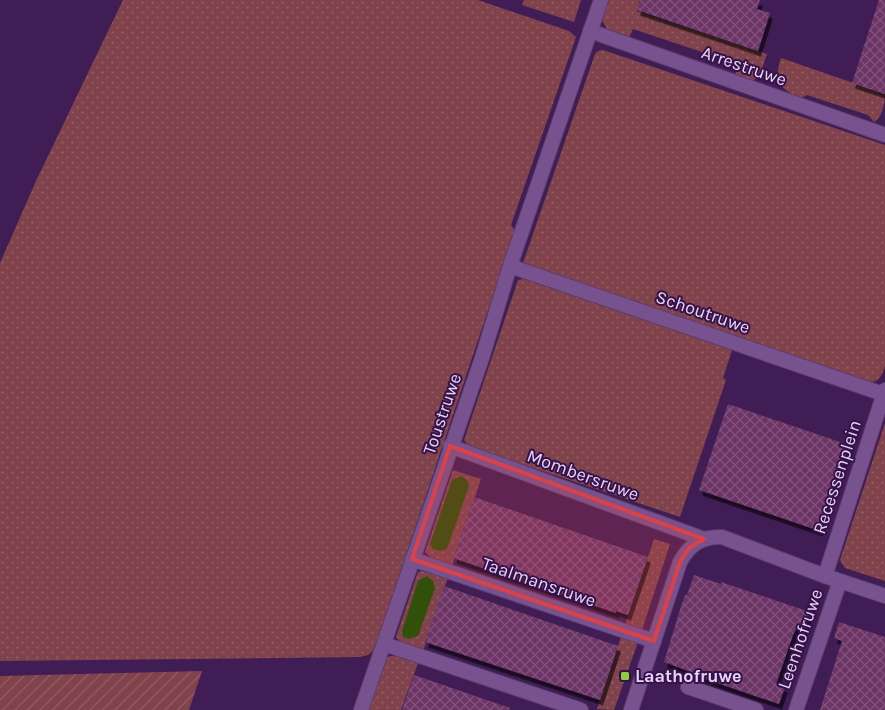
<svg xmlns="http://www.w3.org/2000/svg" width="885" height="710" font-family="Karla,sans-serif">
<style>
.grass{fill:url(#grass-dots)}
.garden{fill:url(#garden-furrows)}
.water{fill:#315009}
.building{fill:url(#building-cross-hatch);filter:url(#shadow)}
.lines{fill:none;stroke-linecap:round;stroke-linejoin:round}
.minor-casing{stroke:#5d3d6e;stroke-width:16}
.minor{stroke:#78528f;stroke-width:14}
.marked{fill:#d94247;fill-opacity:0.2;stroke:#d94247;stroke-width:4;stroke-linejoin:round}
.poi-dot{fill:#8cce45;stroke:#36124a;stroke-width:2}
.labels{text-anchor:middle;stroke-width:4;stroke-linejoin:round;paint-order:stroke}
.street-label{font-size:18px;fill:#e7d3f5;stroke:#36124a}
.poi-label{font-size:18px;font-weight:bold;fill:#e7d3f5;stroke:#36124a;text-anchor:start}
</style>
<defs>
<pattern id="grass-dots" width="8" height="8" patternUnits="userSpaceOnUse" patternTransform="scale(1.25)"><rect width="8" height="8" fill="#80434c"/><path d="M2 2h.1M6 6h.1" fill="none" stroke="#925d66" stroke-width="1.8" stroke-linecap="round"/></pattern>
<pattern id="garden-furrows" width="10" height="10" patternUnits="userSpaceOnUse" patternTransform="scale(1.25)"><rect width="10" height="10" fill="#80434c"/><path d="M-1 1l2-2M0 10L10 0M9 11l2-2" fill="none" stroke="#925d66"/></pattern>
<pattern id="building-cross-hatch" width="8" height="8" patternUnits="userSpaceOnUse" patternTransform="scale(1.25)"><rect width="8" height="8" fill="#6c3666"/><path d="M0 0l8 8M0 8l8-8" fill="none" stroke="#81527c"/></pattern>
<filter id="shadow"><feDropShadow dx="3" dy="5.5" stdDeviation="0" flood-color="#0009"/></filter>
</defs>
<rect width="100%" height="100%" fill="#411d55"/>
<g class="grass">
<polygon points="123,0 478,0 569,31 576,37 511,225 515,230 374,650 368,655 360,657 0,661 0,263 36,181"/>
<polygon points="524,0 581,0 574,22 522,5"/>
<polygon points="607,0 640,0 637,11 767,54 759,77 752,81 735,75 738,64 633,29 628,40 608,31 602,20"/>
<path d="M603 50 885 145V366C882 376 879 383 867 382L523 263 595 54 598 51Z"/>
<path d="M781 58 885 94C885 103 882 118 874 122L868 115 807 95 801 98C780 90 773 80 781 58Z"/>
<polygon points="524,279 732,350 723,378 726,380 680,517 474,448 468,445 464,440 518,280"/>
<polygon points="885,423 885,581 845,568 840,560"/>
<polygon points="453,470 481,479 452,566 433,560 425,552"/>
<polygon points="654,539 670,544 642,630 625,625"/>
<polygon points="422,571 448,578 425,642 426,643 423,651 402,644 396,637 418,572"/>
<polygon points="621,637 638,642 614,710 597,709"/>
<polygon points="390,656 395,656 418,663 401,710 366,710 385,659"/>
</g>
<polygon class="garden" points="202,671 189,710 0,710 0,676"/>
<g class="water">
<polygon points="461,476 467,480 469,486 447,549 440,551 433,549 430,544 452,480"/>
<polygon points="427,576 433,581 435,588 418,636 409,639 403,637 402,631 418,581"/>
</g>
<g class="building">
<polygon points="640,0 760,0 757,9 770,13 758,51 637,10"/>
<polygon points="879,0 885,0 885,94 852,83"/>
<polygon points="728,404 849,445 820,531 699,490"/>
<polygon points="474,497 648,557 628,615 616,611 616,613 453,558"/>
<polygon points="694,575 721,584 721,582 810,612 805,628 798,626 793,635 776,684 785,687 779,704 691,674 691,672 664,662 682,603 685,595 687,595"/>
<polygon points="444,586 618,646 600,700 425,642"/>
<polygon points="839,622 885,637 885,710 820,710 842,641 834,638"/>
<polygon points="414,675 510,708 509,710 402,710"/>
</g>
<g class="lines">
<defs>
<g id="minor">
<polyline points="590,31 885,135"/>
<polyline points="510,266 883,394"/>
<polyline points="450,446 704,539"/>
<polyline points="412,559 654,641"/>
<polyline points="825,576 885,390"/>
<polyline points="384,644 581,710"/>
<polyline points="688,687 756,710"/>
<polyline points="361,710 482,358 510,266 601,0"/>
<path d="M631 710 680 562C689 545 702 536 722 537L825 576 885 596"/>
<polyline points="796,710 840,581"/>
</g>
</defs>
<use href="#minor" class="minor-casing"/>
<use href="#minor" class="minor"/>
</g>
<path class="marked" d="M450 446 704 539 689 548 680 562 654 641 412 559Z"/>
<rect class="poi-dot" x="620" y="671" width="10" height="10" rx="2.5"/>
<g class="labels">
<g class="street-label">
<text transform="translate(744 66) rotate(19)" y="6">Arrestruwe</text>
<text transform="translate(703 312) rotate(19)" y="6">Schoutruwe</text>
<text transform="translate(442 414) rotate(-71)" y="6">Toustruwe</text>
<text transform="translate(583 475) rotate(20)" y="6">Mombersruwe</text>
<text transform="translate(837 477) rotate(-72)" y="6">Recessenplein</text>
<text transform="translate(539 582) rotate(19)" y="6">Taalmansruwe</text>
<text transform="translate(800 639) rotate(-71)" y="6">Leenhofruwe</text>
</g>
<g class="poi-label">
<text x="635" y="682">Laathofruwe</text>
</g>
</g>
</svg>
